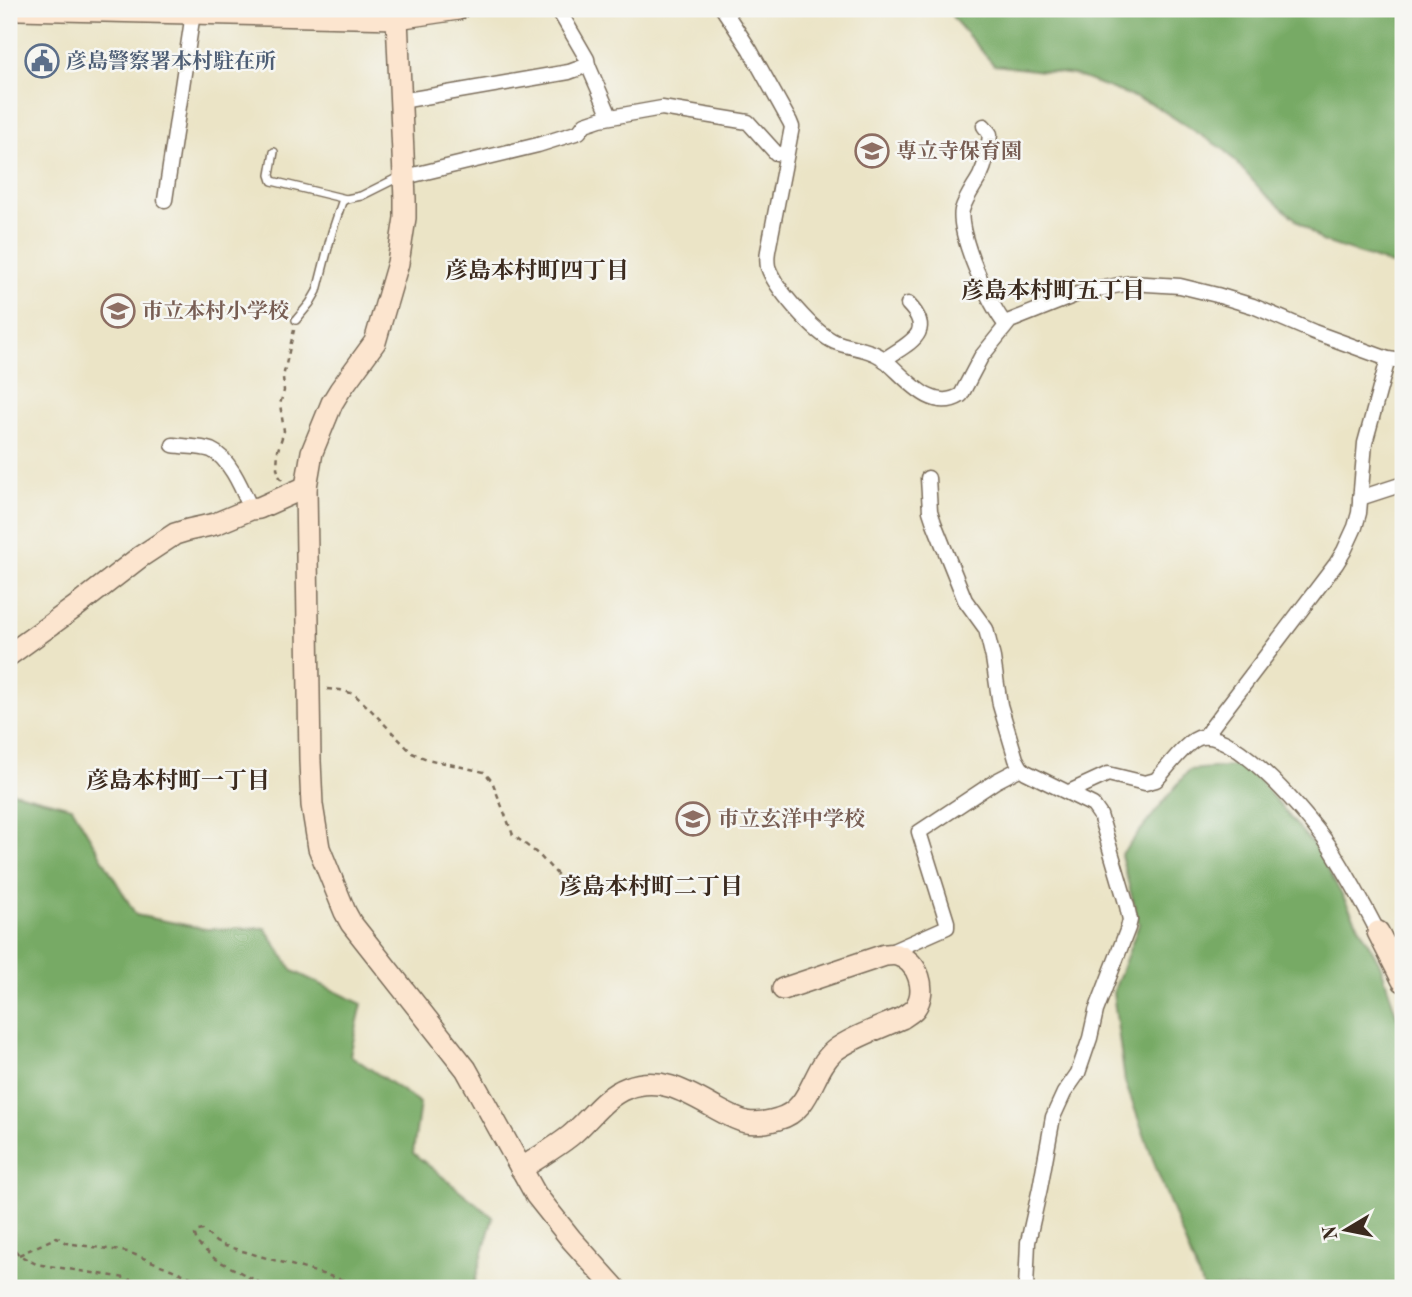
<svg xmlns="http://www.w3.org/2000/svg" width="1412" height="1297" font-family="'Old Standard TT','Noto Serif JP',serif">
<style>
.forest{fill:#77aa65;stroke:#596a42;stroke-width:2}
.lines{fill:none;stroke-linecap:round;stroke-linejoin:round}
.lane-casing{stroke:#796b59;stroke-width:10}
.street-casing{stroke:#796b59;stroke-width:17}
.secondary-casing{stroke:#796b59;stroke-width:24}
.path{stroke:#796b59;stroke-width:2.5;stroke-dasharray:5 5;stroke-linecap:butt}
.lane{stroke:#fff;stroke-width:7}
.street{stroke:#fff;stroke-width:14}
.secondary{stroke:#fce5cf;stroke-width:21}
.labels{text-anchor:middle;stroke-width:5;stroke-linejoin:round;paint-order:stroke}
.service-label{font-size:21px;font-weight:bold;fill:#4e5e75;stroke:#f6f6f2;text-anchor:start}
.education-label{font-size:21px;font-weight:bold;fill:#785e54;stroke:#f6f6f2;text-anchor:start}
.neighbourhood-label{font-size:23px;font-weight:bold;fill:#3b2a1e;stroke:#f6f6f2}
</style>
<rect width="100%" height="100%" fill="#f6f6f2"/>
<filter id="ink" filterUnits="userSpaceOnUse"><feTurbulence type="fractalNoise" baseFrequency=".0143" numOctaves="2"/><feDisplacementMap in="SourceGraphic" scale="14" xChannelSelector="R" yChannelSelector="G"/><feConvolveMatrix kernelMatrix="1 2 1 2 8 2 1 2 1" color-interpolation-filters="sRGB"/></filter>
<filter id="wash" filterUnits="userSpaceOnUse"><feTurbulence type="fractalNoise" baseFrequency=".00686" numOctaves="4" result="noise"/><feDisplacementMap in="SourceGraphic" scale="28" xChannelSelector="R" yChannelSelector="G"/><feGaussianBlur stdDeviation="1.57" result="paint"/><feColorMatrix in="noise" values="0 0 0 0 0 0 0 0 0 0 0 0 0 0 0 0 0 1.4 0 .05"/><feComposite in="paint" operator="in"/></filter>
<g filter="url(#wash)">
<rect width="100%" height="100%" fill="#ebe4c6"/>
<g class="forest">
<polygon points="950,9 1403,9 1403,265 1396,266 1322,241 1263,192 1226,151 1152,104 1075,75 994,65 953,18"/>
<polygon points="1246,765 1316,848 1381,966 1403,1036 1403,1285 1401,1288 1203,1288 1159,1176 1125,1082 1113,993 1139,924 1121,855 1189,770"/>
<polygon points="9,791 72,807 136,915 206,929 265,928 293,971 362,1004 350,1055 420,1103 413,1153 493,1217 473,1288 9,1288"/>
</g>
</g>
<g filter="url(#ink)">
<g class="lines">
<defs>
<g id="lane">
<polyline points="274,152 270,175 272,181 346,199 361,196 395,179 401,177"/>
<polyline points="296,320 310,303 317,291 332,232 342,202 346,199"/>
</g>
<g id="street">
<polyline points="558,9 587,59 588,65 610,116"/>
<path d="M723 9 750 50 790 122 792 127 768 251C767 257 767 261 768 267 775 288 814 333 835 342 850 348 868 348 881 357 903 373 930 415 961 395L981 357 1010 321 1083 292 1130 283 1180 286 1217 295 1253 306 1314 332 1388 359 1403 361"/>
<polyline points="401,101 569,72 588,65"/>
<path d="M984 126 990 134C989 147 986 164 980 176 974 187 966 197 962 210 957 233 990 307 1006 325"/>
<polyline points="405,177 538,145 579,132 585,124 600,119 662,108 748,122 776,153 786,155"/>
<polyline points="165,200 193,13"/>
<path d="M884 360C907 343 937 334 908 304"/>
<path d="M173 445C185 447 200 446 211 450 230 458 243 491 251 509"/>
<polyline points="928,478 930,511 934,523 965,600 986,629 993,658 1000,705 1016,759 1021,768 1026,772 1093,805 1100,815 1127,906 1130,920 1128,928 1096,1011 1090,1038 1078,1073 1064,1093 1053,1117 1040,1188 1028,1242 1026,1288"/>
<polyline points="1360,498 1403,484"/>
<polyline points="1205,736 1336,564 1344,551 1355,527 1359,513 1365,443 1388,359"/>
<path d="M1069 792 1108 774 1145 783 1156 780C1167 769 1187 739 1202 737 1237 731 1311 819 1330 847 1347 874 1363 903 1378 932"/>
<polyline points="886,954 947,927 947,922 919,832 996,781 1021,768"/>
</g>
<g id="secondary">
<polyline points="18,9 397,18 458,9"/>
<polyline points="397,18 405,199 405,218 398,263 375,342 340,390 332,403 312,452 306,487 310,761 312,805 319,848 345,912 351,923 466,1069 536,1195 571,1239 615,1288"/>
<polyline points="9,655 78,605 140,557 175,534 188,530 215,524 251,509 259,508 306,487"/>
<polyline points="1378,932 1403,981"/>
<path d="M521 1169C537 1158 555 1148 570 1136 589 1121 603 1097 627 1088 661 1075 688 1093 717 1109 726 1114 737 1120 746 1122 757 1124 768 1122 778 1119 812 1110 811 1071 834 1051 850 1038 882 1027 902 1018 906 1015 912 1012 915 1008 928 990 918 961 897 955 893 954 889 955 885 955L783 989"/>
</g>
</defs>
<use href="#lane" class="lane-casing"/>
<use href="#street" class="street-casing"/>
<use href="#secondary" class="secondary-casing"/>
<g class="path">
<polyline points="282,480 279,476 277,468 278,450 284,431 280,404 284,391 283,377 294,330"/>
<polyline points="327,689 340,690 354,694 369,708 412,753 427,759 484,772 492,781 513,835 538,854 572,890"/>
<polyline points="9,1242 19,1255 36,1264 125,1278 155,1288"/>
<polyline points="19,1255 57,1237 66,1243 128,1252 218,1288"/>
<polyline points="270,1288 215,1259 197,1243 195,1235 198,1231 203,1230 216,1242 225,1246 371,1288"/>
</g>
<use href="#lane" class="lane"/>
<use href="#street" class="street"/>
<use href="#secondary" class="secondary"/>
</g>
</g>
<defs>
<symbol id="civic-ring" viewBox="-11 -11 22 22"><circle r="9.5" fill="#f6f6f2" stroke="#5c6f8a" stroke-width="1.5"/><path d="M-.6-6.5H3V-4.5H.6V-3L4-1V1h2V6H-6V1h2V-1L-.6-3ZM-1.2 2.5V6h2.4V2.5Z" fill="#5c6f8a"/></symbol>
<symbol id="school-ring" viewBox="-11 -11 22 22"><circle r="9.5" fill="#f6f6f2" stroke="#8d6e63" stroke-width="1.5"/><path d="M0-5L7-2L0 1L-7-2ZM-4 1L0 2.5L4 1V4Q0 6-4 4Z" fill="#8d6e63"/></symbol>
</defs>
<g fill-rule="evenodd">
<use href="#civic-ring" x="23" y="42" width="38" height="38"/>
<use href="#school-ring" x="853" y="132" width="38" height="38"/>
<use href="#school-ring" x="99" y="292" width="38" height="38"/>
<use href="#school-ring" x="674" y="800" width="38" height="38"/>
</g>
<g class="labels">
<g class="service-label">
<text x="66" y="68">彦島警察署本村駐在所</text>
</g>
<g class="education-label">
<text x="896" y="158">専立寺保育園</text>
<text x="142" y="318">市立本村小学校</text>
<text x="718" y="826">市立玄洋中学校</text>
</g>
<g class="neighbourhood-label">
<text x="537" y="278">彦島本村町四丁目</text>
<text x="1053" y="298">彦島本村町五丁目</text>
<text x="178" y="788">彦島本村町一丁目</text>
<text x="651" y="894">彦島本村町二丁目</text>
</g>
</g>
<rect width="1412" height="1297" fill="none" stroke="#f6f6f2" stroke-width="35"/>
<g transform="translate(1346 1230) rotate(260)" stroke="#f6f6f2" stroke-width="5" paint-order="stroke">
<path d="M0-5L12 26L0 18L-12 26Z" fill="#3b2a1e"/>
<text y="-10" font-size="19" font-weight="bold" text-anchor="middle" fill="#3b2a1e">N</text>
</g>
</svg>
